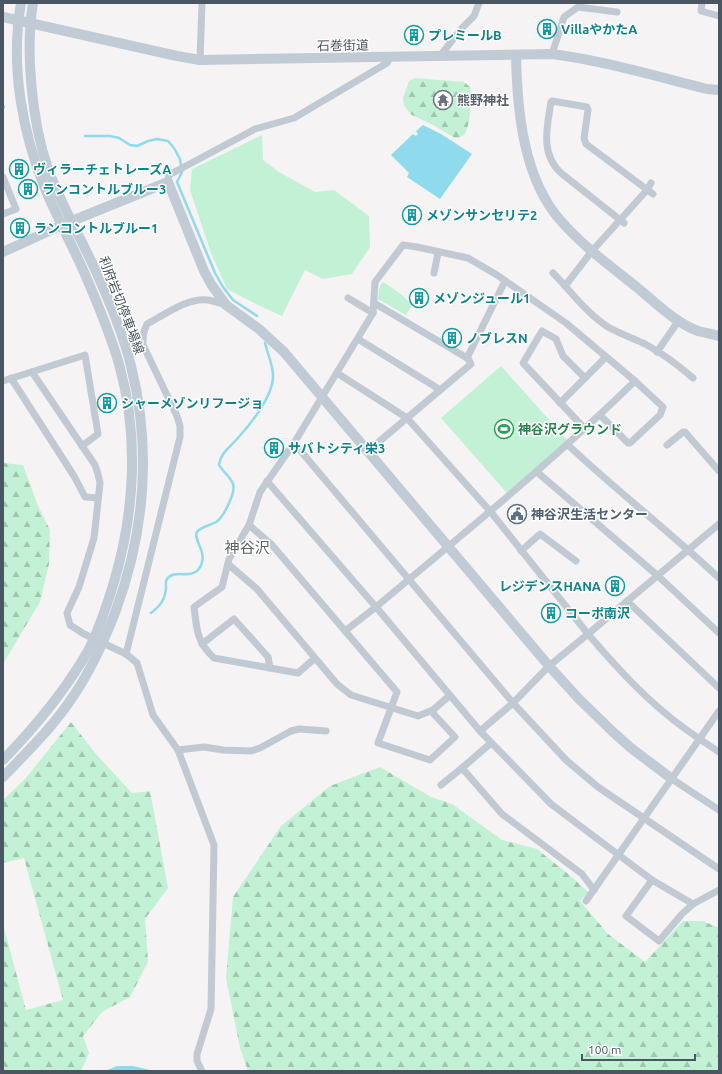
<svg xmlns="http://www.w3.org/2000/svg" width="722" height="1074" font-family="Ubuntu,'Noto Sans JP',sans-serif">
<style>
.green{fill:#c3f1d5}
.forest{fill:url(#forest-firs)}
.water{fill:#90daee}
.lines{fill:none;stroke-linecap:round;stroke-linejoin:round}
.stream{stroke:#90daee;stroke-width:2.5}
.street{stroke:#c1cad2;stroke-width:7}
.secondary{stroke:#c1cbd6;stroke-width:10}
.labels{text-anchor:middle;stroke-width:3;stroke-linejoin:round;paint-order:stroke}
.culture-label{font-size:13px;font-weight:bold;fill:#0d838f;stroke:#fff;text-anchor:start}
.street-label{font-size:13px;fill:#4a5661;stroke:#fff}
.worship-label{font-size:13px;font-weight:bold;fill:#5b616d;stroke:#fff;text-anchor:start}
.leisure-label{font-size:13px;font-weight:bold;fill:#27864d;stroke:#fff;text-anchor:start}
.service-label{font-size:13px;font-weight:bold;fill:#4e5e75;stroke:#fff;text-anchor:start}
.quarter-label{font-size:15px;fill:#5f6368;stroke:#fff}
</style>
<defs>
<pattern id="forest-firs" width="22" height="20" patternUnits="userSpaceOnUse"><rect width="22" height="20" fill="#c3f1d5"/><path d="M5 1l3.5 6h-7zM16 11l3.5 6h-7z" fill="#a0c6b0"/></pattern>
</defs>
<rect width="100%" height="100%" fill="#f5f3f3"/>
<g class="green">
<polygon points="262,135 263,160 279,172 315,192 334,190 369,216 370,247 352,274 323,279 305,270 282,316 256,304 227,289 211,253 190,190 192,169"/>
<polygon points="383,282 401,294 412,305 406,315 378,299 379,288"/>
<polygon points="501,366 568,441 507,493 441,418"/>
</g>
<g class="forest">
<polygon points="415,78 464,82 470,87 472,93 469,122 465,134 459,138 455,138 433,125 412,115 407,110 404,105 403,98 409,81"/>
<polygon points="3,463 23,465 38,506 50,530 49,564 40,602 3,664"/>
<polygon points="71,722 95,753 132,793 150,791 168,888 145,919 148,962 130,997 102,1012 83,1036 89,1053 81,1071 3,1071 3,924 26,1010 63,1000 24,858 3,863 3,800 25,779"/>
<polygon points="380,767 431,797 452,804 502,840 537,849 573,878 588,892 580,901 608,934 645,962 683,921 703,921 719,928 719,1071 248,1071 240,1048 226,978 233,897 281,826 330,786"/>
</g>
<g class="water">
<polygon points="423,125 441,134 472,154 440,199 407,177 409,173 391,155 413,134 416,136 418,134 416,131"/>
<polygon points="117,1066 133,1066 154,1071 105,1071"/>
</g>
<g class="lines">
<g class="stream">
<polyline points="3,106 4,107"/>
<polyline points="85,136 110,136 119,138 130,145 137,146 148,141 157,139 168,141 174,148 180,159 182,172 177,182 215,273 223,287 233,300 257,316"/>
<path d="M151 613C160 606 165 600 166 588 166 585 165 582 167 579 174 569 190 579 198 570 211 554 192 540 197 532 200 527 211 525 216 522 223 518 236 493 233 484 230 476 223 472 219 465 220 454 229 448 236 440 249 426 273 397 273 376 273 365 268 355 265 343"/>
</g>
<g class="street">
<polyline points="702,3 701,11 719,16"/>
<polyline points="552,54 564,17 578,7 617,12"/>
<polyline points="440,56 462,28 474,16 479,3"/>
<polyline points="200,60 202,3"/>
<polyline points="3,177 16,209 3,214"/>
<polyline points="168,182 169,175 255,129 294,118 387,63 390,58"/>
<path d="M624 223 561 173C540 154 547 127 551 102L552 101 587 107 588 110 584 138 586 144 653 194"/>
<polyline points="434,273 438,253"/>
<path d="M553 273C571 291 586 313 608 327 620 334 633 338 645 344 662 353 678 365 693 378"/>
<polyline points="565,286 592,251 647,190 651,183"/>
<polyline points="348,298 373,313"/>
<polyline points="374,303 467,358 505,281"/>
<polyline points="358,339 434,386 440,390"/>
<polyline points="657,352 679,320"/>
<polyline points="32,372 95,465 98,474 100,483 94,538 79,587 67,613 70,625 84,634 126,654 137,663 153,715 178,750 214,845 211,1009 197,1054 197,1061 202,1071"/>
<polyline points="337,373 407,418 490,511 588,634 549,666 513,703 480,731 376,607 345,631"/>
<polyline points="11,378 74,476 85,497 98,498"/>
<polyline points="3,381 85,355 98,434 82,446"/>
<polyline points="560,403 606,357"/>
<polyline points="585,429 523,363 542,331 556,339 563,356 585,378"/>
<polyline points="294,443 513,703 566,760 598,787 719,869"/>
<path d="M568 445C617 491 670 532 719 578"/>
<polyline points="667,445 683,432 685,432 719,471"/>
<polyline points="368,451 471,364 469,360 467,358"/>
<polyline points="537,472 657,575 719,633"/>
<path d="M267 481 376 607C464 533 553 461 635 381"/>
<path d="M719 524 588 634C617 668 647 701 684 728 695 736 707 744 719 752"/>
<polyline points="249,525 272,545 397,692 378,743 430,760 455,737 431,711"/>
<polyline points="521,551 540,534 576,561"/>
<polyline points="228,564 257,589 337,684 351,695 418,716 433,710 449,696"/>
<polyline points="627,601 719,688"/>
<polyline points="202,644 234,619 252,639 268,657 270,668"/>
<path d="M126 654 180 437V426L177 416 143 345C143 337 143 332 147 324 164 315 188 297 208 300 214 301 220 303 226 305"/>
<path d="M314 659 298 673 214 658C196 641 197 629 194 607L222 587 229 559 249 525 260 492 294 443 373 313 375 282 403 245 417 247 468 258 497 275 566 323 635 381 663 407 660 415 630 443H628L600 415"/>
<polyline points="480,731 551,804 652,880 693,904 719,890"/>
<polyline points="178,750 204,747 223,750 251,751 260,748 291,731 299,729 326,731"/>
<polyline points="462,768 491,743"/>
<polyline points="672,779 719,810"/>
<polyline points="441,785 462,768 502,814 582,874 594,890"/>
<polyline points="652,880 626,916 659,941 682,914 693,904"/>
<polyline points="586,901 719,711"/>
</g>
<g class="secondary">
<path d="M3 17 177 56 200 60 552 54C605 61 655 76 707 89L719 90"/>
<path d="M516 55C517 109 523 179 561 221 583 246 609 265 634 285 654 301 674 322 698 331 705 333 712 334 719 336"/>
<polyline points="3,252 62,225 168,182 204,271 211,284 226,305 259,329 284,352 549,666 579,699 613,732 631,748 672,779"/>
<path d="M3 760C35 727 65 691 88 651 99 630 107 605 114 582 135 511 139 435 119 364 110 333 97 302 84 272 72 245 58 219 46 191 22 133 10 65 21 3"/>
<path d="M3 777C28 751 54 726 74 695 91 670 104 641 115 613 145 532 152 450 131 366 124 337 113 310 101 283 85 244 62 208 48 169 32 122 25 51 33 3"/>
</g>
</g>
<defs>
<symbol id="building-ring" viewBox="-11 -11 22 22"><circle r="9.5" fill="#fff" stroke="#0f9aa8" stroke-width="1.5"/><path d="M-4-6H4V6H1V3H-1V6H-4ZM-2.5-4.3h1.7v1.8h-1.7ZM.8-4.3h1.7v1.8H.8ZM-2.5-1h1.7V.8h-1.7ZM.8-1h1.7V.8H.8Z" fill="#0f9aa8"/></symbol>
<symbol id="temple-ring" viewBox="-11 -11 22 22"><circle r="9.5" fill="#fff" stroke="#6b7280" stroke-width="1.5"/><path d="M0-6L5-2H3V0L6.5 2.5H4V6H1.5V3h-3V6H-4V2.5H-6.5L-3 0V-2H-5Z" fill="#6b7280"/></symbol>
<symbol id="stadium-ring" viewBox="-11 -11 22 22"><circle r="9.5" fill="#fff" stroke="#2e9e5b" stroke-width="1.5"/><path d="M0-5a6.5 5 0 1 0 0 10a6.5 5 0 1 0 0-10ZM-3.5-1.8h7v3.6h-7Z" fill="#2e9e5b"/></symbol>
<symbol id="civic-ring" viewBox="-11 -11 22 22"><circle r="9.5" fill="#fff" stroke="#5c6f8a" stroke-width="1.5"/><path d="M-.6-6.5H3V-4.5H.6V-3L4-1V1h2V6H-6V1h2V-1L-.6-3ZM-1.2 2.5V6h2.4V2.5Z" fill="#5c6f8a"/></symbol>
</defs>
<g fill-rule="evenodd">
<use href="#building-ring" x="536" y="18" width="22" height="22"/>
<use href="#building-ring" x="403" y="24" width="22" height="22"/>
<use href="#temple-ring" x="432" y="89" width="22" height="22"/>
<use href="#building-ring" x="8" y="158" width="22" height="22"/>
<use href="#building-ring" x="17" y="178" width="22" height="22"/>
<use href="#building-ring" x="401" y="204" width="22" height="22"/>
<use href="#building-ring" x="9" y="217" width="22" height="22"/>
<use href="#building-ring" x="408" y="287" width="22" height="22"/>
<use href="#building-ring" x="441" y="327" width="22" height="22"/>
<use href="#building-ring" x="96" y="392" width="22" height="22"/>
<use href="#stadium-ring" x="493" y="418" width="22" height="22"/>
<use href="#building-ring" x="263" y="437" width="22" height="22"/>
<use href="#civic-ring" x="506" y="503" width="22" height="22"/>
<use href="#building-ring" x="604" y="575" width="22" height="22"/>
<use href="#building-ring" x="540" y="602" width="22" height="22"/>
</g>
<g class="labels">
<g class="culture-label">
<text x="561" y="34">VillaやかたA</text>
<text x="428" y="40">プレミールB</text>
<text x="33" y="174">ヴィラーチェトレーズA</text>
<text x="42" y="194">ランコントルブルー3</text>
<text x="426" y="220">メゾンサンセリテ2</text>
<text x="34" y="233">ランコントルブルー1</text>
<text x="433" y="303">メゾンジュール1</text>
<text x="466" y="343">ノブレスN</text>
<text x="121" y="408">シャーメゾンリフージョ</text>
<text x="288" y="453">サバトシティ栄3</text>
<text x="601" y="591" text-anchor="end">レジデンスHANA</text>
<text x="565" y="618">コーポ南沢</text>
</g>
<g class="street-label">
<text transform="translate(343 45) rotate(-1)" y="5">石巻街道</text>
<text transform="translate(122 305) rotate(69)" y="5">利府岩切停車場線</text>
</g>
<g class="worship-label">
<text x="457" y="105">熊野神社</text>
</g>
<g class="leisure-label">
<text x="518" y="434">神谷沢グラウンド</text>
</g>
<g class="service-label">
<text x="531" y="519">神谷沢生活センター</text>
</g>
<g class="quarter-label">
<text x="247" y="553">神谷沢</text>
</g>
</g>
<rect width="722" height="1074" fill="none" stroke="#4a5661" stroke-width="8"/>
<path d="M582 1054v6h113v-6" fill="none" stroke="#4a5661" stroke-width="2"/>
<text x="588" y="1054" font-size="12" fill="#4a5661" stroke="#ffffff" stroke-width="3" paint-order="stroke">100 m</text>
</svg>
